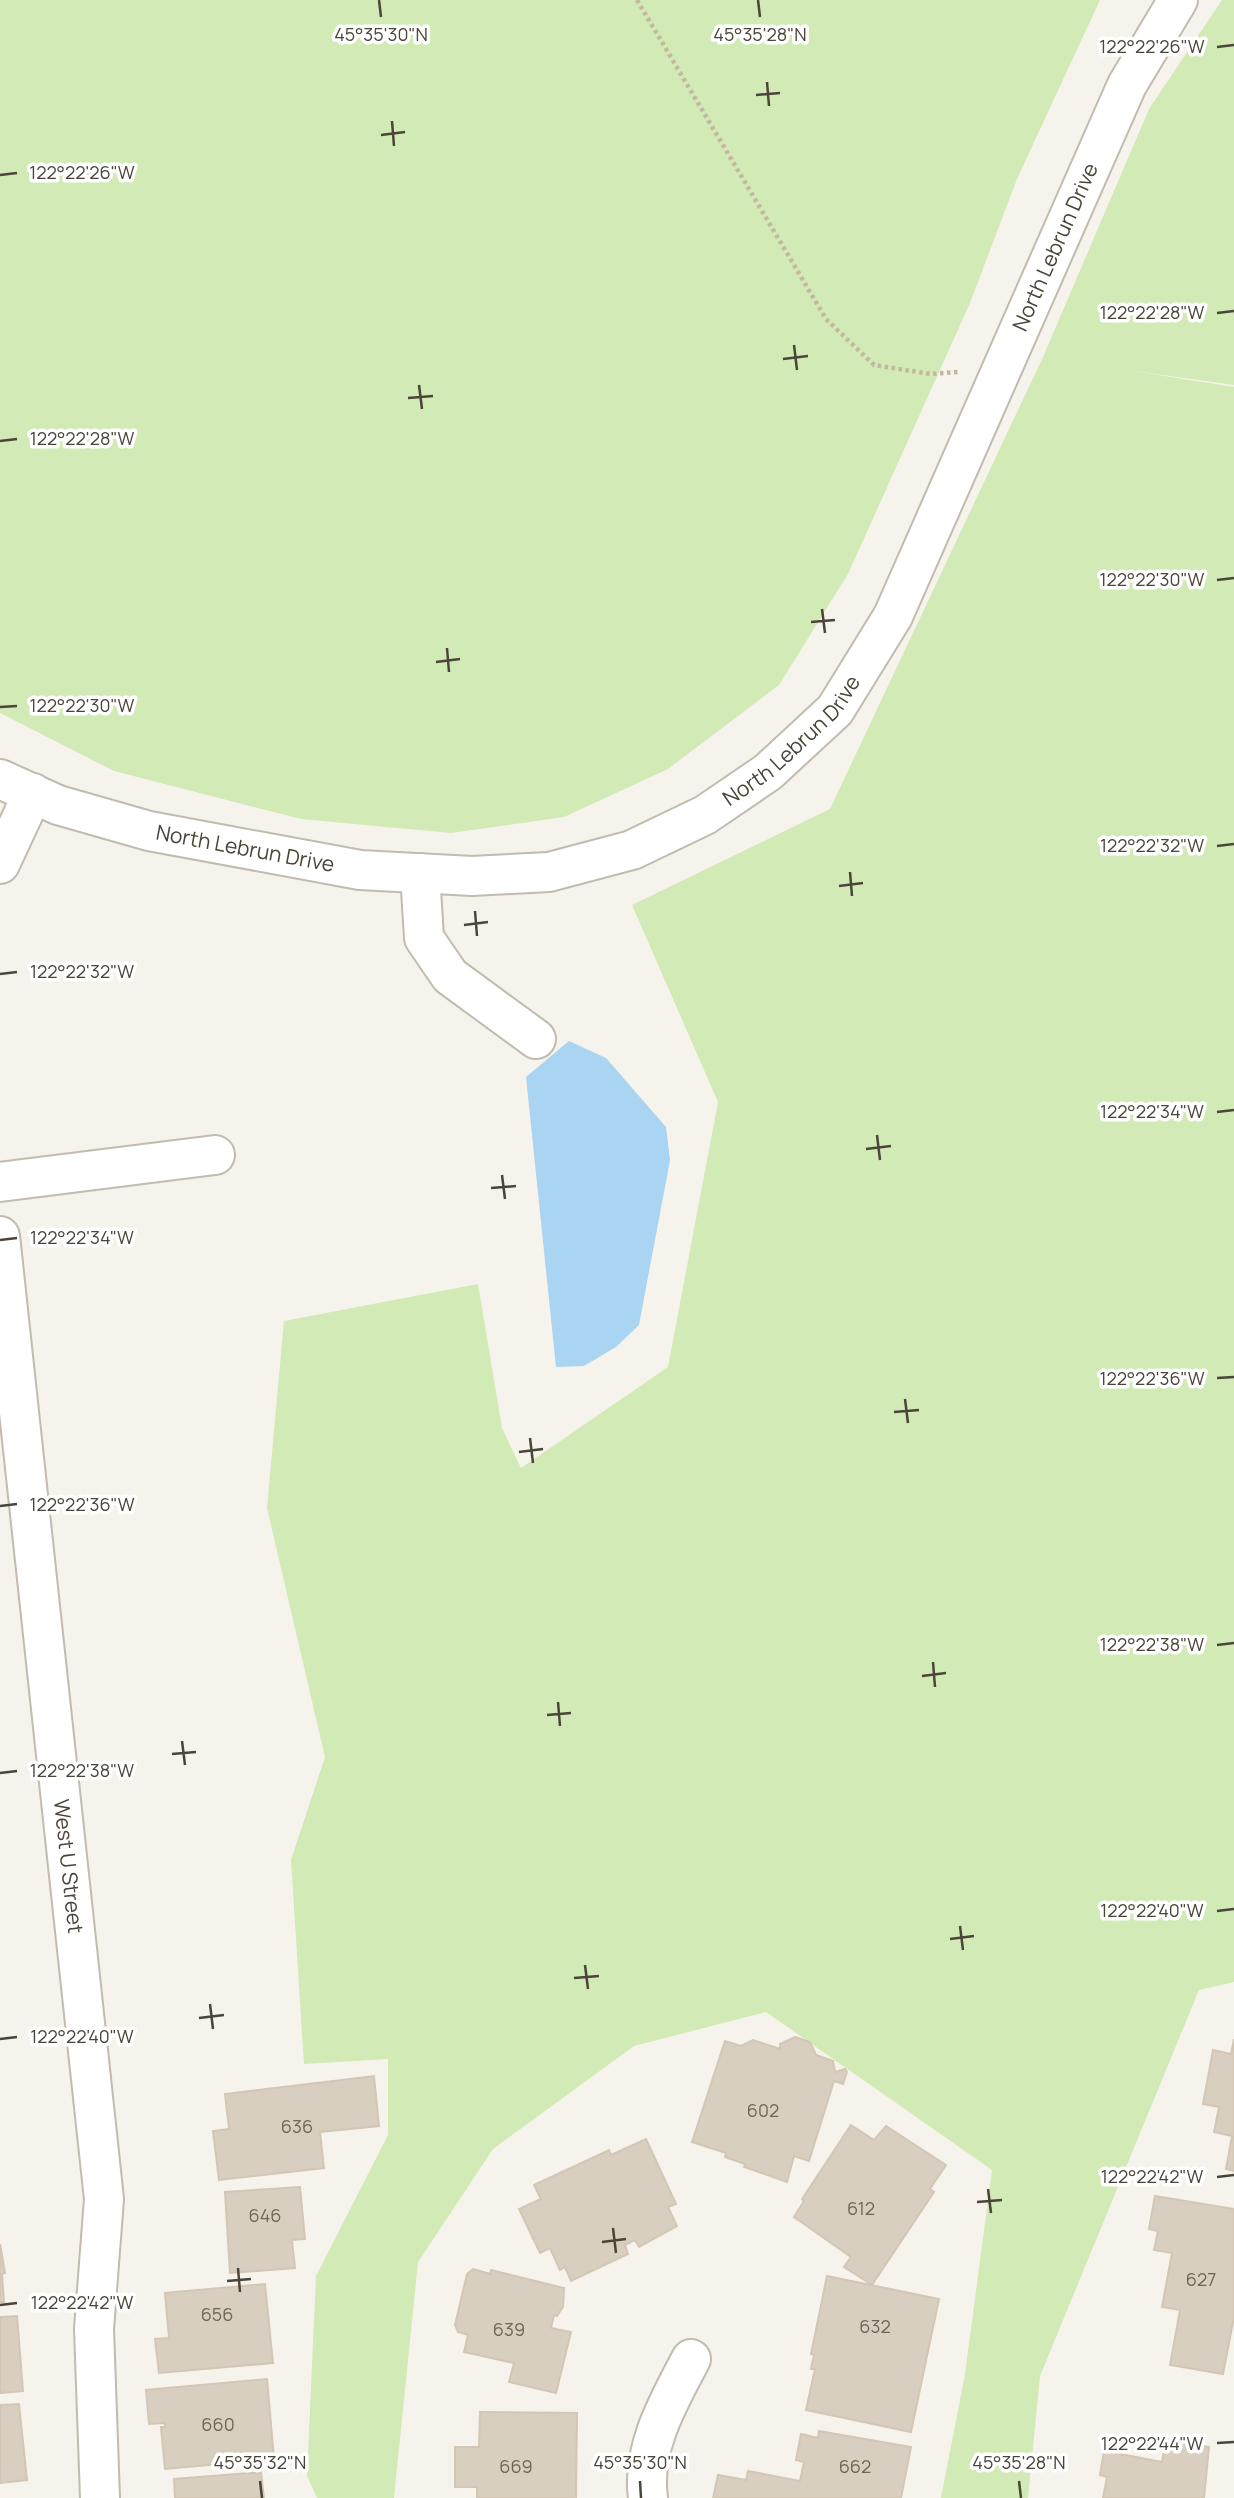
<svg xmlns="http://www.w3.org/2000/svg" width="1234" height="2498" font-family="Manrope,sans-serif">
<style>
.green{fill:#d2eab5}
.water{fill:#a9d4f2}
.building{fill:#d8cfc1;stroke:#d3c7b4;stroke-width:2}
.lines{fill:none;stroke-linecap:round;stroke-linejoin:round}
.minor-casing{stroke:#c2bbae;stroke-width:42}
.path{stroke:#c4b79f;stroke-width:4.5;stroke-dasharray:3.5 3.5;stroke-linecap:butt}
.minor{stroke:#fff;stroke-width:38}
.ticks{fill:none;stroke:#4b4439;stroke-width:2.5}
.labels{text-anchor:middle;stroke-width:7;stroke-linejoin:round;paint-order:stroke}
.number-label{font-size:18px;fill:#6e675b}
.street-label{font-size:21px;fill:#4b4439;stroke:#fff}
.ticks-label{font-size:18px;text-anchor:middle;fill:#4b4439;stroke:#fff;stroke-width:7;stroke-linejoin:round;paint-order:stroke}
</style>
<rect width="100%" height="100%" fill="#f6f3ec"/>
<g class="green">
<polygon points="0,0 1100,0 1017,179 970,303 848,574 779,685 668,769 564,817 451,833 301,819 114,771 0,713"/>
<polygon points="1222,0 1234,0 1234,385 1127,370 1234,387 1234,1982 1199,1990 1040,2376 1028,2498 941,2498 965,2374 992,2170 766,2012 634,2046 493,2149 418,2262 394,2498 317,2498 307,2476 316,2276 388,2135 388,2059 304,2064 291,1860 325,1757 267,1508 284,1321 478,1284 502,1428 521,1468 668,1367 718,1102 632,905 830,809 1043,357 1149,109"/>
</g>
<polygon class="water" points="569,1041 606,1058 666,1127 670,1160 639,1325 616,1347 584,1366 556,1367 526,1077"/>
<g class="building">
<polygon points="795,2037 810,2042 816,2055 833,2061 835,2072 845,2069 847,2072 843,2084 834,2081 809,2161 794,2156 787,2182 744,2167 745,2164 725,2157 726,2153 692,2142 725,2041 741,2046 753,2040 780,2049 780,2044"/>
<polygon points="1234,2039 1234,2171 1226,2169 1232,2136 1214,2132 1219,2107 1203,2104 1213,2050 1231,2054"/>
<polygon points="374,2076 379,2126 320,2132 324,2168 219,2180 213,2131 229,2129 225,2094"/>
<polygon points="851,2125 874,2140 886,2126 946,2165 930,2189 934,2192 872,2285 844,2267 851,2257 794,2217 804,2201 802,2199"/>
<polygon points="646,2139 676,2204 668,2207 677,2226 639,2247 635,2240 625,2245 628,2254 571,2281 565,2267 560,2270 550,2248 540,2253 519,2209 541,2199 534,2185 609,2150 611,2155"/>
<polygon points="300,2187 305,2239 292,2240 295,2268 230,2273 225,2192"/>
<polygon points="1155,2196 1234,2209 1234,2317 1223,2374 1170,2365 1180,2310 1162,2307 1172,2253 1154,2250 1158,2231 1149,2229"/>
<polygon points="0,2244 5,2273 2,2274 4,2302 0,2302"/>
<polygon points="473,2269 490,2274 491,2270 564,2288 563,2307 557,2316 554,2315 551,2328 571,2332 556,2393 509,2382 514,2363 464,2352 468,2335 458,2332 455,2325 467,2274"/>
<polygon points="827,2276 939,2299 911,2432 806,2410 815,2369 811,2369 814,2355 811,2354"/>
<polygon points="265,2284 273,2363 159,2373 155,2339 169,2338 165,2293"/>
<polygon points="17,2316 23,2391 0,2393 0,2317"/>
<polygon points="267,2379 274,2459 165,2469 161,2427 165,2427 165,2423 149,2424 146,2390"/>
<polygon points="19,2404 27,2480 0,2483 0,2405"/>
<polygon points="480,2412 577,2413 576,2498 477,2498 477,2487 455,2487 455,2447 479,2447"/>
<polygon points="819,2431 911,2447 901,2498 713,2498 718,2475 746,2480 748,2471 800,2481 804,2462 796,2460 801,2434 818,2438"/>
<polygon points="1166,2439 1209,2447 1204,2498 1103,2498 1107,2477 1100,2475 1104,2451 1162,2462"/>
<polygon points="261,2472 264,2498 175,2498 174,2479"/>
</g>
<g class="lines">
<defs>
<g id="minor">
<path id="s1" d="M0 779 58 805 149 831 360 870 472 876 549 872 632 850 705 815 768 772 835 710 893 616 1127 85 1178 0"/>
<polyline points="0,864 33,793"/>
<polyline points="420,873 424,938 450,976 536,1039"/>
<polyline points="0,1182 215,1155"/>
<path id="s2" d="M0 1236 104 2199 94 2329 100 2498"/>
<path d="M648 2498C641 2448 669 2401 691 2359"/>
</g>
</defs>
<use href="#minor" class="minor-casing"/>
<polyline class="path" points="637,0 826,319 874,365 931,374 958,372"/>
<use href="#minor" class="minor"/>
</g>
<path class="ticks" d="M379 0 381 17M758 0 760 17M1217 47 1234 45M767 82 769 106M756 95 780 93M392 121 394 146M381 135 405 132M0 175 17 173M1217 313 1234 311M794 345 797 370M783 359 808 356M419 385 422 409M408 398 433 396M0 441 17 439M1217 580 1234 578M822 609 825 633M811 622 835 620M447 648 449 672M436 662 460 659M0 707 17 706M1217 846 1234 844M850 872 852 896M839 886 863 883M475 911 477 936M464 925 488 922M0 974 17 972M1217 1112 1234 1110M877 1135 880 1160M866 1149 891 1146M502 1175 505 1199M491 1188 516 1186M0 1240 17 1238M1217 1378 1234 1377M905 1399 908 1423M894 1412 919 1410M530 1438 533 1463M519 1452 543 1449M0 1506 17 1504M1217 1645 1234 1643M933 1662 935 1687M922 1676 946 1673M558 1702 560 1726M547 1715 571 1713M182 1741 185 1765M172 1754 196 1752M0 1773 17 1771M1217 1911 1234 1909M960 1926 963 1950M950 1939 974 1936M585 1965 588 1989M574 1978 599 1976M210 2004 213 2029M199 2018 224 2015M0 2039 17 2037M1217 2177 1234 2175M988 2189 991 2213M977 2202 1002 2200M613 2228 616 2253M602 2242 626 2239M238 2268 240 2292M227 2281 251 2279M0 2305 17 2303M1217 2443 1234 2442M260 2481 262 2498M640 2481 641 2498M1019 2481 1021 2498"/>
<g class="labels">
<g class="number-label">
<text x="763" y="2117">602</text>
<text x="297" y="2133">636</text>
<text x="861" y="2215">612</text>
<text x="265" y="2222">646</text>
<text x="1201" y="2286">627</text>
<text x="217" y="2321">656</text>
<text x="875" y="2333">632</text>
<text x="509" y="2336">639</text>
<text x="218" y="2431">660</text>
<text x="516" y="2473">669</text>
<text x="855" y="2473">662</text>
</g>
<g class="street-label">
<text dy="7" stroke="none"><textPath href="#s1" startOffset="1410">North Lebrun Drive</textPath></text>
<text dy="7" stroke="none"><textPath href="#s1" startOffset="844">North Lebrun Drive</textPath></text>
<text dy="7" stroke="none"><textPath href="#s1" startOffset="256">North Lebrun Drive</textPath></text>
<text dy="7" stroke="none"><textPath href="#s2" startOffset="634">West U Street</textPath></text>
</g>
</g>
<g class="ticks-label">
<text x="381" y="41">45°35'30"N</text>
<text x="760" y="41">45°35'28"N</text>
<text x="1152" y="53">122°22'26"W</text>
<text x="82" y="179">122°22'26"W</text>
<text x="1152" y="319">122°22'28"W</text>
<text x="82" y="445">122°22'28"W</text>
<text x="1152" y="586">122°22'30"W</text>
<text x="82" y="712">122°22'30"W</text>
<text x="1152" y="852">122°22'32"W</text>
<text x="82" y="978">122°22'32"W</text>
<text x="1152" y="1118">122°22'34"W</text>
<text x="82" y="1244">122°22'34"W</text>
<text x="1152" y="1385">122°22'36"W</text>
<text x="82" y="1511">122°22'36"W</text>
<text x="1152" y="1651">122°22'38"W</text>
<text x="82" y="1777">122°22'38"W</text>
<text x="1152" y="1917">122°22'40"W</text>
<text x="82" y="2043">122°22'40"W</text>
<text x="1152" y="2183">122°22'42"W</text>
<text x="82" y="2309">122°22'42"W</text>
<text x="1152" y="2450">122°22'44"W</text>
<text x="260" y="2469">45°35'32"N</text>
<text x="640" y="2469">45°35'30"N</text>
<text x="1019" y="2469">45°35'28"N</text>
</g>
</svg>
